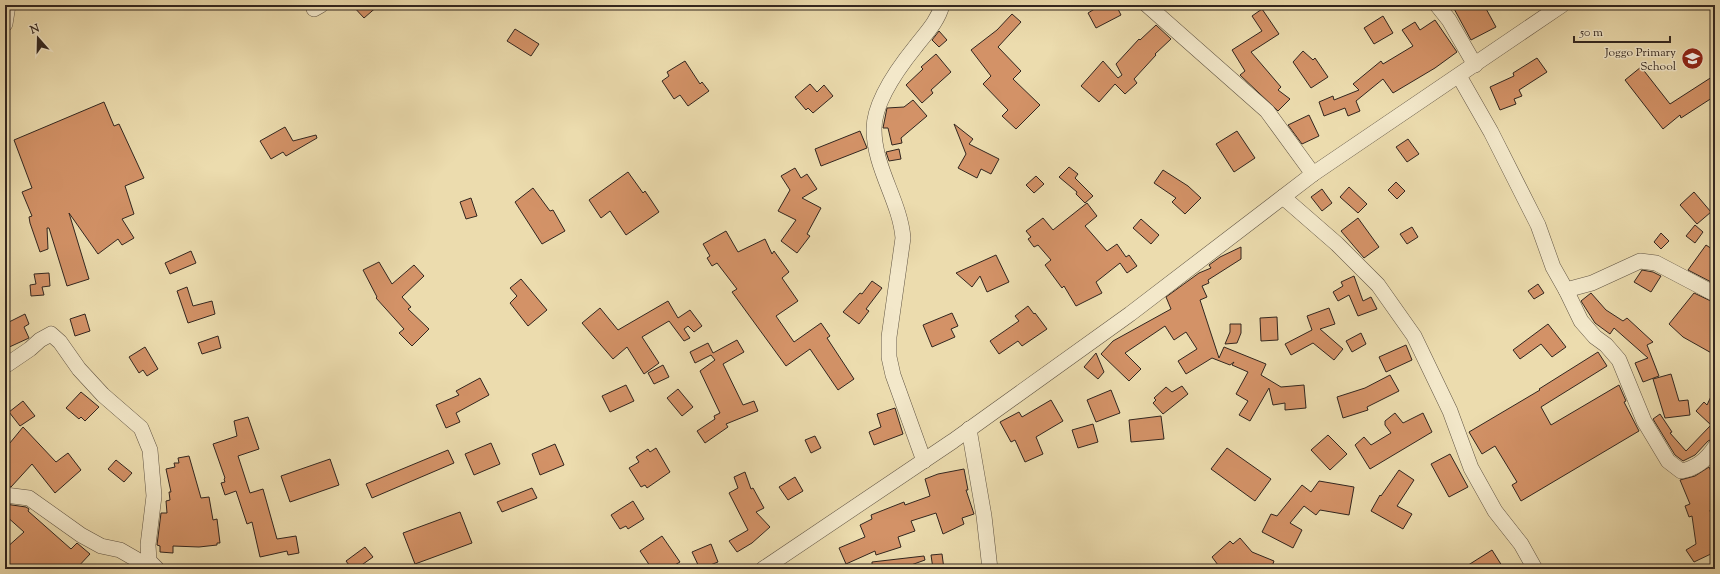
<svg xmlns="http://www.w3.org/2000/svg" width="1720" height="574" font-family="'Sorts Mill Goudy',serif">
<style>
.building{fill:#d39267;stroke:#32261f}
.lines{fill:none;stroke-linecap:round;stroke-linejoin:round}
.minor-casing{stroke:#605443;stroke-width:16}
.minor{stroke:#f3e8ca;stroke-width:15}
.labels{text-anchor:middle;stroke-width:3;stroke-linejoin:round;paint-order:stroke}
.poi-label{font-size:12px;fill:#32261f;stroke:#f3e8ca;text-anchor:end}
</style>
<rect width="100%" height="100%" fill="#ecdcae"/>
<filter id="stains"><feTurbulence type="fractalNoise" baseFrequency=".005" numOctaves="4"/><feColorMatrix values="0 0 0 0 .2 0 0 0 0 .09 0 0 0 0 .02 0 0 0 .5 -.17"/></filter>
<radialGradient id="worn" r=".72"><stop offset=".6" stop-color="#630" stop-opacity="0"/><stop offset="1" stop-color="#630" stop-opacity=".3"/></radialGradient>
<g class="building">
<polygon points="352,5 379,5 364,18"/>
<polygon points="1101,5 1116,5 1121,15 1096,28 1088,13"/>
<polygon points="1452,5 1484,5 1496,27 1471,40"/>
<polygon points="1262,9 1279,34 1251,52 1281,87 1278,90 1290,99 1278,111 1240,75 1245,71 1232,50 1262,31 1252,16"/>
<polygon points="1012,14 1021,22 998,47 1021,71 1013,79 1040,105 1016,129 1002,116 1008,110 983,84 991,76 971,50 997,30"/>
<polygon points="1383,16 1393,33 1374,44 1364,28"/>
<polygon points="1435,20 1457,52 1435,68 1393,93 1383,79 1356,101 1360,111 1348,116 1345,108 1324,116 1319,102 1333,96 1334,100 1359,90 1353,84 1381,61 1383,64 1413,46 1402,30 1415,22 1420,30"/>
<polygon points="1156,25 1171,39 1155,54 1156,55 1134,79 1137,83 1125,94 1115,84 1099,102 1081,86 1103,61 1118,78 1122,75 1116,64 1139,39 1140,40"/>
<polygon points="515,29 539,44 531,56 507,41"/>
<polygon points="939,31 947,40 939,47 932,40"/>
<polygon points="1303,51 1313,60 1315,58 1328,77 1311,88 1293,62"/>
<polygon points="936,54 951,72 931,90 933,93 922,103 906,85 923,69 921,67"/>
<polygon points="1537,58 1547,72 1519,90 1522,96 1514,99 1516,104 1500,110 1490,87 1514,76 1513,73"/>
<polygon points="685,61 700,84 702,82 709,91 688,106 680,95 674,99 662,81 669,76 667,72"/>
<polygon points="1641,67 1670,104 1715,75 1715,96 1681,118 1680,115 1663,129 1625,80"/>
<polygon points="810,84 817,92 824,85 833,96 813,113 808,108 806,110 795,97"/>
<polygon points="913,100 927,116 901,138 902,143 892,145 888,128 883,128 887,108 904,107"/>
<polygon points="104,102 114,126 119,124 144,178 125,186 134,214 122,219 134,238 122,245 118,239 98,254 69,213 89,279 67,286 49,228 47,228 48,249 40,252 30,223 29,217 32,216 22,192 32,188 14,140"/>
<polygon points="1309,115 1319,136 1302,144 1288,125"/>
<polygon points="954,124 973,139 969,144 999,159 991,174 981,169 977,178 958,168 966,154"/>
<polygon points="285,127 293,141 316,135 317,138 286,156 283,152 271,159 260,141"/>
<polygon points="860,131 867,148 821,166 815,149"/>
<polygon points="1237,131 1255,158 1234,172 1216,144"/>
<polygon points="1408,139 1419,154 1407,162 1396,147"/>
<polygon points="899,149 901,159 889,161 886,152"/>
<polygon points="1069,167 1078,174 1075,178 1093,196 1085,203 1076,194 1077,192 1059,177"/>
<polygon points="795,168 801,178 807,174 817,189 802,198 821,208 807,234 810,236 797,253 781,241 796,220 778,211 790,190 781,176"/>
<polygon points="1163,170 1188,186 1201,198 1185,214 1172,202 1176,198 1154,183"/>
<polygon points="628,172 643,193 645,191 659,212 626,235 610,211 601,218 589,200"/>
<polygon points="1036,176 1044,184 1034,193 1026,185"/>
<polygon points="1396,182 1405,191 1397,199 1388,190"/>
<polygon points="1349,187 1367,204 1358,213 1340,197"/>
<polygon points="533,188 550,211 553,210 565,231 542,244 515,202"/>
<polygon points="1322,189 1332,203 1322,211 1311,197"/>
<polygon points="1694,192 1711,212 1697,224 1680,205"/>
<polygon points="471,198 477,216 466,219 460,202"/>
<polygon points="1087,203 1097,216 1085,226 1107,251 1117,244 1126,257 1129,255 1137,266 1127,273 1120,263 1096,282 1102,293 1076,306 1064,286 1062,288 1045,265 1051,260 1038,245 1034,247 1028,239 1031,237 1026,231 1043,218 1053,230"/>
<polygon points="1358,218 1379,247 1364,258 1341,231"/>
<polygon points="1141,219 1159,235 1151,244 1133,228"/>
<polygon points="1695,225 1703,232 1695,243 1686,236"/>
<polygon points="1412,227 1418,237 1407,244 1400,234"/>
<polygon points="726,231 738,252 765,239 772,254 774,251 789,272 782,278 798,301 776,316 794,342 821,323 830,336 827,338 854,379 838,390 810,349 786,366 732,292 737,289 717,263 712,266 707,258 710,256 703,244"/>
<polygon points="1661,233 1669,241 1661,249 1654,242"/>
<polygon points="1706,245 1715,251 1715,284 1688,270"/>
<polygon points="1241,247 1241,259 1208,280 1209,283 1202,286 1207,297 1200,300 1219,358 1224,347 1266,364 1261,375 1281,387 1304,385 1306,408 1285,410 1285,403 1273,405 1269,388 1250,421 1239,415 1248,401 1236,394 1248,372 1232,365 1234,362 1230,365 1212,358 1186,374 1178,361 1197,349 1186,332 1174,340 1165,326 1125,353 1141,369 1129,381 1101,354 1113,341 1171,309 1166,297 1199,273 1211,268 1209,265 1220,257"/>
<polygon points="191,251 196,263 170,274 165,263"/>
<polygon points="996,255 1009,282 987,292 980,276 972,287 956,273"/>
<polygon points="379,262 392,284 414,265 424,276 402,297 411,307 408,309 429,329 412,346 399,333 404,329 376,298 377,297 363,270"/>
<polygon points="1642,270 1653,272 1661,276 1651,292 1634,282"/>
<polygon points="49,273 50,286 42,287 44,295 31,296 30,285 36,284 34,274"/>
<polygon points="1354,276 1363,301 1371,297 1377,309 1358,316 1349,295 1338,301 1333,292 1343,286 1341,282"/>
<polygon points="521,279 547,310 528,326 510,303 517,296 510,288"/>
<polygon points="872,281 882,288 866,309 869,311 859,324 843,312 860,293 862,294"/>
<polygon points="1538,284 1544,293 1534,299 1528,291"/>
<polygon points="187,287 193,306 212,301 215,314 188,323 177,291"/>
<polygon points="1591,293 1606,310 1623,321 1627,318 1653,342 1647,345 1659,376 1643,382 1635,363 1648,358 1614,328 1610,334 1595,323 1581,301"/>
<polygon points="1694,293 1715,303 1715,355 1683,337 1669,324"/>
<polygon points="668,301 678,318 690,310 702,326 694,332 688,326 684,329 690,338 684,341 669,321 642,337 659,363 644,374 627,347 613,359 582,323 600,308 618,330"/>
<polygon points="1028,306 1034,314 1035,313 1047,329 1022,346 1018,341 999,354 990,341 1019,321 1015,316"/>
<polygon points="1329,308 1335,324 1320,329 1343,349 1334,360 1313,343 1291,355 1285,344 1312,330 1307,316"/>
<polygon points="952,313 958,326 951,329 955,337 932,347 923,325"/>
<polygon points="25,314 29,324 24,327 29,338 5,349 5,324"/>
<polygon points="85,314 90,331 75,336 70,319"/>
<polygon points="1277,317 1278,340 1261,341 1260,318"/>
<polygon points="1230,324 1241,324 1241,333 1237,343 1225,344 1230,332"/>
<polygon points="1548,324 1566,347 1552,357 1541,344 1520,359 1513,350"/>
<polygon points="1361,333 1366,344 1352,352 1346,341"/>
<polygon points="218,336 221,348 202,354 198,343"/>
<polygon points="737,340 744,352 723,364 743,405 754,401 758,411 726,424 728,427 705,443 697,431 715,419 714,416 720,413 700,371 715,360 711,355 695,363 690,352 708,343 713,353"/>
<polygon points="1406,345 1412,360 1386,372 1379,357"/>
<polygon points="145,347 158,369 147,376 143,370 139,373 129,357"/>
<polygon points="1598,352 1607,366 1541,407 1551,425 1619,385 1626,401 1624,402 1639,431 1521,501 1512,485 1517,482 1495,446 1482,454 1469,432 1540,390 1539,389"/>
<polygon points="1096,353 1104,372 1098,379 1084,367"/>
<polygon points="663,365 669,377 654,384 648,373"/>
<polygon points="1671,374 1679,401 1688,400 1690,415 1665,418 1653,379"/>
<polygon points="1390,375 1399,391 1367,407 1368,410 1343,418 1337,397 1365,388"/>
<polygon points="480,378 489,395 456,413 460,422 446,428 436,405 459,395 456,391"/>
<polygon points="626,385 634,401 610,412 602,396"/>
<polygon points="1182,386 1188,394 1163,414 1153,403 1156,400 1154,398 1166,387 1172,392"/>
<polygon points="1715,388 1715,438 1708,441 1695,455 1683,461 1675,455 1653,419 1660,414 1672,432 1670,433 1686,451 1711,425 1696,411 1704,402 1707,405"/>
<polygon points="678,389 693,407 682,416 667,398"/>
<polygon points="1111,390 1120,413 1096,422 1087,400"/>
<polygon points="81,392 99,407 85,421 81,417 79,419 66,408"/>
<polygon points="1051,400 1063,421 1036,437 1043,454 1025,462 1015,440 1011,442 1000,422 1019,412 1022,417"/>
<polygon points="23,401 35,416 20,426 9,412"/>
<polygon points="895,408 903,434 874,445 869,432 881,427 877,414"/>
<polygon points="1395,413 1403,423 1423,413 1432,432 1370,469 1355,445 1364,437 1371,445 1391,433 1385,425 1385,421"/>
<polygon points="1161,416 1164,439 1131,442 1129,420"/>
<polygon points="248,417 259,449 238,456 250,493 263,489 277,539 296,536 299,553 288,555 287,551 260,557 252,522 247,524 236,491 225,495 221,483 225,482 224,479 225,478 213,444 237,436 234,421"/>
<polygon points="1093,424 1098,442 1078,448 1072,430"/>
<polygon points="23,427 56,462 68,453 81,470 55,493 32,464 11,487 5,486 5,449"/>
<polygon points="1328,435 1347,454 1330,470 1311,450"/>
<polygon points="815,436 821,448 811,453 805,440"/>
<polygon points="491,443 500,464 474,475 465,454"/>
<polygon points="555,444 564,465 540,475 532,454"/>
<polygon points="656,448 670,472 647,488 645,485 641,487 629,468 639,462 636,457 648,449 650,452"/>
<polygon points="1227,448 1271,479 1255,501 1211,469"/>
<polygon points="448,450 454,463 372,498 366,484"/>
<polygon points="1450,454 1468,487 1449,497 1431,464"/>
<polygon points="189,456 201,498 209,497 213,520 217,519 220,543 217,543 217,545 199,547 173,546 173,553 160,552 160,546 157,545 161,513 167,513 166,501 170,500 169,492 171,492 166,469 175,467 174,463 179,463 178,458"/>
<polygon points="330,459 339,485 290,502 281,476"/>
<polygon points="116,460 132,473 124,482 108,469"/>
<polygon points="1709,467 1715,480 1715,508 1710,510 1715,536 1715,552 1694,562 1686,550 1696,544 1692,516 1689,517 1685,506 1690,504 1680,480 1695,476"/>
<polygon points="964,469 968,490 966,490 974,514 962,518 964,524 943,534 936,513 911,521 915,531 898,537 901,547 876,555 875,551 846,564 839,548 865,537 860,525 872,519 871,515 904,502 905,505 930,496 925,479 938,474"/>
<polygon points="1399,470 1414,480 1397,506 1412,514 1403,529 1371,511 1380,495 1381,496"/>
<polygon points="745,472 751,489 753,488 764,508 756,512 770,527 752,543 737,552 729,541 748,530 729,493 738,488 734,477"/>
<polygon points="795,477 803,491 788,500 779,487"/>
<polygon points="1319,481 1354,487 1349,515 1320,510 1316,515 1304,506 1290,523 1302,530 1293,548 1262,532 1271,514 1277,516 1302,485 1311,492"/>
<polygon points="532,488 537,498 502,512 497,502"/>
<polygon points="633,501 644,519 628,529 626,526 620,529 611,515"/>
<polygon points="5,504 26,507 29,509 28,511 71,549 77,543 90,554 76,569 5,569 5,549 24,532 5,515"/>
<polygon points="460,512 472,543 415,564 403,533"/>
<polygon points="662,536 680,562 673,566 674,569 652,569 640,551"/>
<polygon points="1240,538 1252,552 1274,561 1271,569 1221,569 1212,557 1230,541 1233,544"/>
<polygon points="711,544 718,562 700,569 692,552"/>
<polygon points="365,547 373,557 356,569 352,569 346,561"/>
<polygon points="1492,550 1504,569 1462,569"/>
<polygon points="942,554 944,569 933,569 931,555"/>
<polygon points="924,556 925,560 900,569 872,569 872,562"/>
</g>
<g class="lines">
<defs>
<g id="minor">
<polyline points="1147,5 1267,111 1313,174"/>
<polyline points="1437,5 1449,20 1475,65"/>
<polyline points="314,9 321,5"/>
<polyline points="5,24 8,5"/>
<polyline points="1459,76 1491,132 1538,225 1553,267 1566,290 1592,283 1640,261 1656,263 1715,294"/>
<polyline points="1283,197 1337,244 1378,285 1414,336 1450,411 1471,468 1495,511 1521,544 1535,569"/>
<path d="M1566 290 1581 321 1595 337 1606 345 1619 360 1644 421 1668 461 1681 471C1695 469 1707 459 1715 447"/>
<polyline points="5,366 30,349 40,340 51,334 60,342 79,369 103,395 141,428 150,450 154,496 148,545 149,561 157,569"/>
<polyline points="969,429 984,516 990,569"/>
<path d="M924 461 893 375 889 357V337L903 238C900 201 874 168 874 129 874 101 899 67 916 46 926 33 938 21 942 5"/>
<polyline points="5,495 29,498 81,535 101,546 120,550 153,569"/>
<polyline points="763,569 953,441 1130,314 1313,174 1562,5"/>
</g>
</defs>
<use href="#minor" class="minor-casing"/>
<use href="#minor" class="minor"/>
</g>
<defs>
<symbol id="school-disc" viewBox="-11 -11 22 22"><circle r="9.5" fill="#8f2418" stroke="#f3e8ca"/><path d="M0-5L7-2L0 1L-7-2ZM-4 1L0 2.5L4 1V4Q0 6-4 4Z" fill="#fff"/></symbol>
</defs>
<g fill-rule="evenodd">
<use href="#school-disc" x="1680" y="46" width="25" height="25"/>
</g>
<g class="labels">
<g class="poi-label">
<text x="1676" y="56">Joggo Primary<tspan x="1676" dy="14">School</tspan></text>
</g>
</g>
<rect width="1720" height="574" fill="none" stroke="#ecdcae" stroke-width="20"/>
<rect x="6" y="6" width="1708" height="562" fill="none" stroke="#32261f" stroke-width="2"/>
<rect x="10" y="10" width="1700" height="554" fill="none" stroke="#32261f"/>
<g transform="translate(38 38) rotate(340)" stroke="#f3e8ca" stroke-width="3" paint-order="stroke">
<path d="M0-3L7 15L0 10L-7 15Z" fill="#32261f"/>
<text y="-6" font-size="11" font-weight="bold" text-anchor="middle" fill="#32261f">N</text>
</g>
<path d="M1574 36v6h96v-6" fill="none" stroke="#32261f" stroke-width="2"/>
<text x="1580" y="36" font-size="12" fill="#32261f" stroke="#f3e8ca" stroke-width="3" paint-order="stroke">50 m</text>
<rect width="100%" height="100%" filter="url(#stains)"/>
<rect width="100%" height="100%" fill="url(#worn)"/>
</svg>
